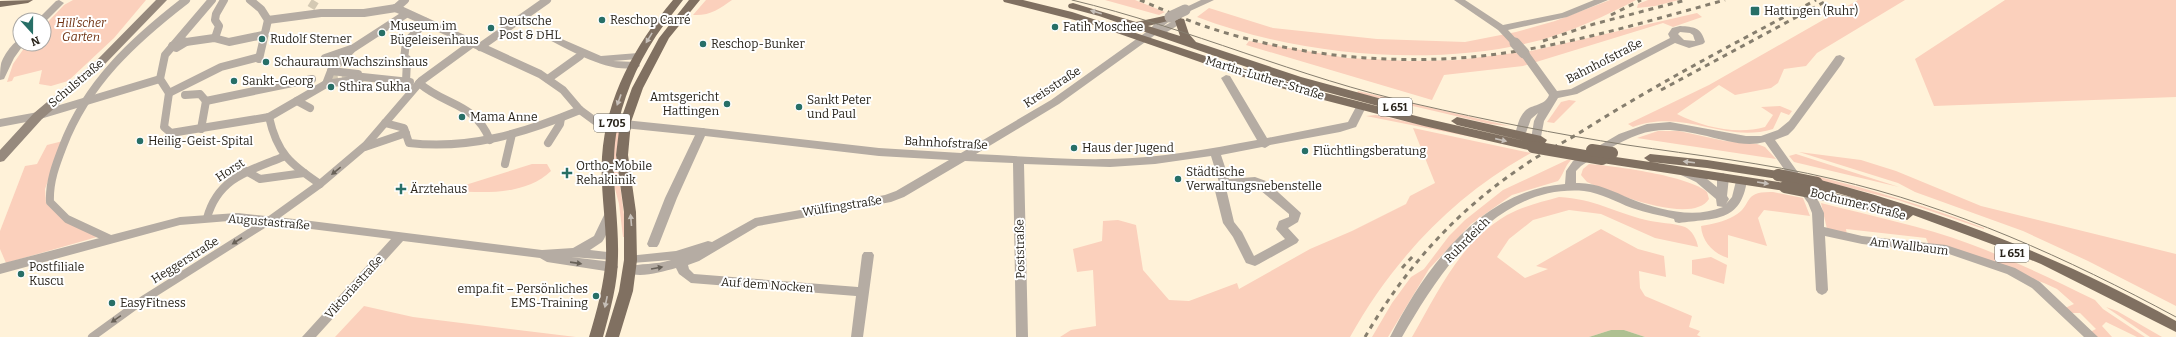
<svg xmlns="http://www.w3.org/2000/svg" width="2176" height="337" font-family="Bitter,serif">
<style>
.green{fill:#fbd0bc}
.water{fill:#aec091}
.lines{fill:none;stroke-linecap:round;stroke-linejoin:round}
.pedestrian-tunnel{stroke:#d4c9b3;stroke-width:8;stroke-dasharray:8 4;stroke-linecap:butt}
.pedestrian{stroke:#b5aca3;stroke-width:8}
.minor{fill:#b5aca3;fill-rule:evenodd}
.secondary{fill:#96897d;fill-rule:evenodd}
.primary{fill:#807061;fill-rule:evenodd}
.tram{stroke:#867e6e;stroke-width:1}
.rail{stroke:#867e6e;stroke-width:3;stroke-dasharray:5 5;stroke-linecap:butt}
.minor-bridge{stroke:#b5aca3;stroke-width:11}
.primary-bridge{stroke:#807061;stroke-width:12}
.oneway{fill:#c6bfb8}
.oneway2{fill:#686158}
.poi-dot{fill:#276f67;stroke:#fff;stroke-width:1.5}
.labels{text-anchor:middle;stroke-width:4;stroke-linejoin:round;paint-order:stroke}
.shield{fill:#fff;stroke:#69665f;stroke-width:1}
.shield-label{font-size:11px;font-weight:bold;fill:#29241b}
.poi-label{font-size:12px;fill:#29241b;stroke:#fff;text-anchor:start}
.park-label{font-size:12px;font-style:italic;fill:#6f3211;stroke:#fff}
.street-label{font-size:12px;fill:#29241b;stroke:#fff}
</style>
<rect width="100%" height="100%" fill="#fff2d9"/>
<g class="green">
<polygon points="73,0 146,0 114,38 68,81 51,86 39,84 42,70 14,77 12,81 7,82 13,64 27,44 44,44 44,26 64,5"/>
<path d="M706 0H732C719 9 710 16 693 15Z"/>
<polygon points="1105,0 1135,0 1165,12 1159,15"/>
<path d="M1610 0H1636C1607 15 1573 31 1541 40 1434 68 1300 56 1197 17L1209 8 1273 28 1377 39 1465 42 1516 32 1555 21Z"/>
<polygon points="1648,0 1679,0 1655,6 1637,8 1638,4"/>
<path d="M1858 0H1905L1817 53 1806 66 1784 69 1778 83 1771 88 1735 95 1719 85 1677 114C1703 127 1736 135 1765 127L1773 115 1761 107 1780 106 1792 111 1789 115 1781 112 1773 129C1724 144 1685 108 1633 127L1628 124 1709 85Z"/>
<polygon points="2005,0 2176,0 2176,97 1934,106 1915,59"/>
<polygon points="1697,13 1702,17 1673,27 1663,23 1523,66 1444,75 1432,100 1246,45 1249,41 1347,58 1410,61 1458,60 1531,51"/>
<polygon points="1358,91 1510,126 1490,124 1357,93"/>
<polygon points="1569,100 1576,101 1554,123 1547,122 1561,102"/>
<polygon points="1376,115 1527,148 1366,116"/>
<polygon points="616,128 620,129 616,155 627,237 623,237 619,204 613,181 612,157"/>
<path d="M1413 128 1531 153C1453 196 1393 260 1350 337H1060L1071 330 1096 326 1093 270 1077 272 1073 249 1102 241 1103 221 1118 220 1136 225 1143 270 1169 300 1189 301 1237 283 1239 289 1310 249 1352 231 1406 204 1410 196 1435 183Z"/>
<polygon points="1658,131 1679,131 1725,141 1757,144 1765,147 1776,159 1637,138"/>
<polygon points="63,141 45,189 46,203 61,217 97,237 6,263 0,249 0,231 25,166 37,164 47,145"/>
<polygon points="1799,152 1861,160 1896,171 1981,206 2176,254 2176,306 2088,261 2023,231 1915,192 1898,183"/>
<polygon points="1796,154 1899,187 1794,162 1789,156"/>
<path d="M1567 160H1571C1564 167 1564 174 1558 181L1512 195 1471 224 1429 269 1388 337H1372L1392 303 1411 277 1424 269 1449 236 1465 220 1503 190Z"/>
<path d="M532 164H547L551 171C526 195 486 193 454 191L459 187Z"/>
<path d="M1589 164C1615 166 1689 176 1707 192L1709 199C1692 226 1609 192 1587 182L1581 175 1583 169Z"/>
<path d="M1816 176C1873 190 1929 207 1984 228V229L1898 200 1815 179Z"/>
<path d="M1773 192 1803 198 1810 216 1764 210 1758 218 1767 246 1728 235V258C1714 254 1702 242 1701 226 1712 224 1724 222 1734 216 1754 205 1741 191 1773 192Z"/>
<path d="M1559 197C1595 199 1613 212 1646 220 1657 223 1675 223 1685 227 1692 230 1697 240 1698 247L1655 238 1601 214 1569 210 1533 220 1509 239 1497 257 1525 278 1548 269 1536 266 1601 229 1638 249 1664 256 1666 277 1639 271 1640 288 1645 296 1692 316 1689 327 1700 331 1697 335 1701 337H1645L1624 330H1611L1589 337H1412C1438 292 1460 242 1507 215 1523 206 1542 202 1559 197Z"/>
<path d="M1821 203C1871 216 1922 226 1970 244 2013 260 2054 280 2095 300L2103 309 2145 337H2137L2106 322 2102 326 2112 337H2096L2090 332 2096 329 2080 313H2070L2065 308 2074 304 2057 289 2044 283 1928 243 1926 238 1846 229 1847 235 1827 229Z"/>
<polygon points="1711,257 1727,265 1724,284 1692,274 1692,260"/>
<polygon points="364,306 413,317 576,337 335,337"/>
<polygon points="2106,307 2117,311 2162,337 2150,337"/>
</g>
<polygon class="water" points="1611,330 1624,330 1645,337 1589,337"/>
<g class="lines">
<g class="pedestrian-tunnel">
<polyline points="311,8 316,0"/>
<polyline points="330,79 353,76"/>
</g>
<g class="pedestrian">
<polyline points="212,0 165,55 160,79 169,93 164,127 171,133 269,117 326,84 331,71 352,49 406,14"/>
<polyline points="250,0 261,9 268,20 259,59"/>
<polyline points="396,8 540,74 563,90 580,110 595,121 702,132"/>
<polyline points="396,8 405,0"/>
<polyline points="268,20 321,13 364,13 396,8"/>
<polyline points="215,38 219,26 215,20 216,14 224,0"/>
<polyline points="186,42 214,38 229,42 263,35"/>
<polyline points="172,46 176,48 186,42 182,40"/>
<polyline points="480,47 547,0"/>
<polyline points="325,58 351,49"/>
<polyline points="331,71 358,74"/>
<polyline points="353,76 410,82"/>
<polyline points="548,79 580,56"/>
<polyline points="406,82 407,59 404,59 406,42 426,22"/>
<path d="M419 83C447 107 474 102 490 140"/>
<polyline points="326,84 360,79"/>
<polyline points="169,93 221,67 259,57"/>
<polyline points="185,95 200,94 206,101"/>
<polyline points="206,101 312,79"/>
<polyline points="297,101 310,108"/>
<polyline points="40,115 160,79"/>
<path d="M269 117C277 153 290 164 320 184"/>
<path d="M385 123 404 128 409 143C470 150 524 133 580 110"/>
<polyline points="201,129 206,101"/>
<polyline points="548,143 560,124 561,118"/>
<polyline points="365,147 406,133"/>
<polyline points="505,164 512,134"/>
<polyline points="246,171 260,179 304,173"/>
<polyline points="237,217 303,224"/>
<path d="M207 218C218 178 248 171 283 157"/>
<path d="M110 239 67 219 50 202C49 182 56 164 63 146 87 83 134 40 186 0"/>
<polyline points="92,337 143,300 270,220 320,184 366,145 421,81 473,43"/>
</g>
<g class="minor">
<polygon points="59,0 64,3 45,22 44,20 37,20 56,1"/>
<polygon points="1201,0 1214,0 1188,12 1182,12 1180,10"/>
<polygon points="1454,0 1465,0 1503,25 1562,13 1594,0 1608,0 1567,17 1508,30 1520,43 1515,46 1512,45 1498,30"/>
<path d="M1170 14 1175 17 1162 27 1177 19H1183L1185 21 1167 32 1155 35 1059 104 976 154C1020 156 1065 160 1110 159 1159 158 1209 149 1257 140L1221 78 1226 75 1230 76 1267 138 1348 122 1357 105H1365L1366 107 1356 127 1340 132 1270 145 1265 148 1262 147 1221 155 1229 179 1255 177 1266 181 1301 213 1298 222 1288 228 1299 240 1297 243 1259 264 1255 266 1246 263 1233 237 1223 223 1214 187 1219 182 1211 156 1155 164 1110 167 1024 164 1028 337H1016L1013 163 965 161 904 197 891 202 758 226 699 261 688 265 689 269 694 274 858 287 862 255 864 252H872L874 255 863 337H851L856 296 691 283 679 274 676 268C661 272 642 278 627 273L625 270 627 267C640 263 656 265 671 260L632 263 628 262 626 259 628 256 676 251 708 241 712 242 755 218 885 195 896 191 949 160 879 156 705 136 677 198 659 244 657 247H649L647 244 665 198 698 129 702 128 879 148 961 153 1051 100 1149 30 1161 17ZM1254 185 1289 214V217L1279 221 1276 229 1285 239 1254 256 1242 232 1234 222 1226 188Z"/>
<path d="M1680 26C1694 27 1701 27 1705 42L1703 44 1689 48 1675 43 1577 94 1558 98 1544 121 1540 142 1536 143 1531 139 1534 121 1538 113 1531 119 1524 138H1516L1515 135C1517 127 1519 117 1525 111 1532 104 1545 106 1549 95L1519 53 1520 51H1528L1557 91 1571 89 1670 38 1668 34 1672 28ZM1680 32 1690 33 1693 35 1695 41 1684 40 1678 34Z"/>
<path d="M548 33 601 56 638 53 643 56 638 59 613 61 635 62 640 65 639 67C609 75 571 50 545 38L543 36 545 34Z"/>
<path d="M20 40V44H24L14 58 4 79 0 80C0 75 0 69 1 64 3 57 12 42 20 40Z"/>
<path d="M1840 55 1845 58 1841 65 1794 129 1788 135 1775 140 1819 202 1824 213V227L1862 236 1946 245 2015 268 2040 282 2098 337H2084L2032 288 2007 274 1946 253 1862 244 1825 236 1828 290 1826 293 1822 295 1818 293 1816 290 1812 213 1808 203 1765 142C1746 147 1726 141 1707 136 1663 126 1646 127 1607 150 1599 155 1589 160 1581 166L1576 171V183C1595 182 1613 191 1631 199 1659 210 1694 219 1723 207L1717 206 1716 199 1696 182 1681 175 1679 172 1681 169C1693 166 1708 180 1717 187V177L1723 173 1729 177 1727 196 1729 199 1726 204 1732 197 1737 177 1741 176 1747 180C1741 223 1714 218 1679 223L1675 222 1674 219C1660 215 1646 213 1632 208 1616 202 1601 193 1584 191 1496 184 1440 271 1402 337H1390C1425 268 1481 190 1565 184L1566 171 1573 161 1619 134 1647 124 1670 122 1746 136H1761L1778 130 1789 121 1836 56Z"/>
<polygon points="38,112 43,116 42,119 0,127 0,119"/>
<polygon points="610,210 614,211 616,214 604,239 602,242 590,250 616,253 618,256 616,259 612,260 571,257 612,262 616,264 618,267 616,270 612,272 547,262 540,258 403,241 316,337 302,337 391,239 303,228 299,227 297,224 299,221 303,220 542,250 573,248 594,236 606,211"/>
<polygon points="237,213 241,214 243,217 241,220 180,225 0,274 0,264 180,217"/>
</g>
<polygon class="secondary" points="156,0 167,0 105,64 42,119 4,161 0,162 0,150 34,113 97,60"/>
<g class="primary">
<polygon points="33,0 28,3 0,7 0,1"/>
<path d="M673 0H683C674 12 664 24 656 36 636 66 622 100 616 135 610 175 619 216 618 256 618 284 610 311 603 337H589C597 311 604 284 606 257 607 224 600 191 602 157 606 97 635 45 673 0Z"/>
<polygon points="689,0 700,0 669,38 643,88 631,122 628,155 636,212 637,260 633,291 619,337 605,337 619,291 624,260 624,212 616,155 620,122 632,88 659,38"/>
<polygon points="1003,0 1023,0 1072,12 1248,70 1318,91 1424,118 1529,142 1457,125 1451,121 1457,117 1541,136 1547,140 1545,143 1540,144 1537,150 1533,151 1424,126 1312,97 1240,76 1094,25 1004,2"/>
<polygon points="1073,3 1136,22 1164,16 1168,17 1169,19 1168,21 1148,26 1180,36 1175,21 1180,18 1184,19 1189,34 1196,42 1301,77 1404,105 1406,108 1400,112 1293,83 1099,16 1069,8 1068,6 1069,4"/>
<polygon points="1650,154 1707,160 1778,171 1784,175 1778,179 1707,168 1651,162 1785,183 1791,187 1785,191 1602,163 1596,159 1602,155 1650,162 1644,158"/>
<path d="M1817 179C1947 213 2058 256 2176 321V332L2041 264 1997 246 1913 215 1907 220 1822 198 1820 195 1826 191 1858 199 1813 186 1811 183Z"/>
</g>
<path class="tram" d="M1072 0C1189 28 1299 78 1416 104 1486 120 1556 134 1627 145 1695 155 1765 163 1833 179 1954 207 2067 258 2176 317"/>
<g class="rail">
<path d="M1140 0C1164 10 1188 21 1213 29 1301 57 1398 66 1490 55 1570 45 1648 21 1725 0"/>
<polyline points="1611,15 1641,0"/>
<polyline points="1543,41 1594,24 1686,0"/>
<polyline points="1661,90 1828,0"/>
<polyline points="1402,268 1413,256"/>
<path d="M1365 337C1404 270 1454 213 1519 169 1539 154 1562 144 1584 130 1660 82 1737 42 1816 0"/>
</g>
<g class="minor-bridge">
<polyline points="1170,17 1185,10"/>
<polyline points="1515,43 1524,53"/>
</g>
<g class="primary-bridge">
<polyline points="1533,147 1602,159"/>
<polyline points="1592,150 1612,153"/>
<polyline points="1778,175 1817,183"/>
<polyline points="1785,187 1826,195"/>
</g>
</g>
<defs><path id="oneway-solid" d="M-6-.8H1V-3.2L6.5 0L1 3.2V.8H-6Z"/></defs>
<g class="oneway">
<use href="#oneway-solid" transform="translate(1096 12) rotate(-164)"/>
<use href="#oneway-solid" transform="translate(649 38) rotate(121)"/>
<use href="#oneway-solid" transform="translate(619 100) rotate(110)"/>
<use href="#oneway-solid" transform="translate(1501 140) rotate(13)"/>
<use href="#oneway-solid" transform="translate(1689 162) rotate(-173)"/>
<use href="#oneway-solid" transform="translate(1763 183) rotate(9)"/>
<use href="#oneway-solid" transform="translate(631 220) rotate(-95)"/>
<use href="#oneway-solid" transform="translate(606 302) rotate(102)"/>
</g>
<g class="oneway2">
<use href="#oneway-solid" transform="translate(336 171) rotate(141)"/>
<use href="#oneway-solid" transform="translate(237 241) rotate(147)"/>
<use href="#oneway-solid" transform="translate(576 263) rotate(8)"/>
<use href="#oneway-solid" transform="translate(657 268) rotate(-10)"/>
<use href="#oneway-solid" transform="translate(116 319) rotate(145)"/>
</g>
<g class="poi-dot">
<rect x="1750" y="6" width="10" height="10" rx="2"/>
<circle cx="602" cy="20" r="4"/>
<circle cx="1055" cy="27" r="4"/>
<circle cx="491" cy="28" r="4"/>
<circle cx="382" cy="33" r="4"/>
<circle cx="262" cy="39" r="4"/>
<circle cx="703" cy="44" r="4"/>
<circle cx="266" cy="62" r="4"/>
<circle cx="234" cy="81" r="4"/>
<circle cx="331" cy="87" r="4"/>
<circle cx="727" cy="104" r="4"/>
<circle cx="799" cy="107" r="4"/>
<circle cx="462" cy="117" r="4"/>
<circle cx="140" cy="141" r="4"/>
<circle cx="1074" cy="148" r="4"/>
<circle cx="1305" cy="151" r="4"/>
<path d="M565 167h4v4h4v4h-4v4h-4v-4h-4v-4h4z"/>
<circle cx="1178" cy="179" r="4"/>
<path d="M399 183h4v4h4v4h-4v4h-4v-4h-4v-4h4z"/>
<circle cx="21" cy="274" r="4"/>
<circle cx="596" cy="296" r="4"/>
<circle cx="112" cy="303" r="4"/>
</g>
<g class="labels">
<g class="shield">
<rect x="1378" y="98" width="34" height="18" rx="3"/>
<rect x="594" y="114" width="36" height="18" rx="3"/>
<rect x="1995" y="244" width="34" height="18" rx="3"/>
</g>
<g class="shield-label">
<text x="1395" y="111">L 651</text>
<text x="612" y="127">L 705</text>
<text x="2012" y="257">L 651</text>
</g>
<g class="poi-label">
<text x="1764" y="15">Hattingen (Ruhr)</text>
<text x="610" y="24">Reschop Carré</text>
<text x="499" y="25">Deutsche<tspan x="499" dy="14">Post &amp; DHL</tspan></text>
<text x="390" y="30">Museum im<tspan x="390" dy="14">Bügeleisenhaus</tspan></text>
<text x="1063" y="31">Fatih Moschee</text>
<text x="270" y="43">Rudolf Sterner</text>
<text x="711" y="48">Reschop-Bunker</text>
<text x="274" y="66">Schauraum Wachszinshaus</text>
<text x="242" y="85">Sankt-Georg</text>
<text x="339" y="91">Sthira Sukha</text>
<text x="719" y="101" text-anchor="end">Amtsgericht<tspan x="719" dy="14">Hattingen</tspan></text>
<text x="807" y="104">Sankt Peter<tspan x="807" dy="14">und Paul</tspan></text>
<text x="470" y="121">Mama Anne</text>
<text x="148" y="145">Heilig-Geist-Spital</text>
<text x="1082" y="152">Haus der Jugend</text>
<text x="1313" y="155">Flüchtlingsberatung</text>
<text x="576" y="170">Ortho-Mobile<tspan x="576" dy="14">Rehaklinik</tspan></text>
<text x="1186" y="176">Städtische<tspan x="1186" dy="14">Verwaltungsnebenstelle</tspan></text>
<text x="410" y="193">Ärztehaus</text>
<text x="29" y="271">Postfiliale<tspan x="29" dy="14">Kuscu</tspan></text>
<text x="588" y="293" text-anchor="end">empa.fit – Persönliches<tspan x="588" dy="14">EMS-Training</tspan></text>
<text x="120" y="307">EasyFitness</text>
</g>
<g class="park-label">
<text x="81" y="27">Hill’scher<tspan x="81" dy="14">Garten</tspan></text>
</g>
<g class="street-label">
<text transform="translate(1604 61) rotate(-27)" y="4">Bahnhofstraße</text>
<text transform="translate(1265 78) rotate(17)" y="4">Martin-Luther-Straße</text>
<text transform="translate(76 83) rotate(-40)" y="4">Schulstraße</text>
<text transform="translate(1052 87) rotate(-33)" y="4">Kreisstraße</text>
<text transform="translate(946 143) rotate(3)" y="4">Bahnhofstraße</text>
<text transform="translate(230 170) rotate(-33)" y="4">Horst</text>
<text transform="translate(1858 204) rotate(14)" y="4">Bochumer Straße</text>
<text transform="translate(842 206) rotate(-9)" y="4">Wülfingstraße</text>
<text transform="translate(269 222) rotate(5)" y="4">Augustastraße</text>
<text transform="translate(1467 240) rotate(-45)" y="4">Ruhrdeich</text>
<text transform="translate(1909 246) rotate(7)" y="4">Am Wallbaum</text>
<text transform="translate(1020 249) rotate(-91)" y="4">Poststraße</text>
<text transform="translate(185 260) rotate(-32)" y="4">Heggerstraße</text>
<text transform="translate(767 285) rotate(4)" y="4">Auf dem Nocken</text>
<text transform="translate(354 287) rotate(-48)" y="4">Viktoriastraße</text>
</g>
</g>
<g transform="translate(32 32) rotate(159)"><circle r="19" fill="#ffffff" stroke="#a9a7a4"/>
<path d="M0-3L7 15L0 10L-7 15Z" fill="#276f67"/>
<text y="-6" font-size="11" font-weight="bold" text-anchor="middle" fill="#29241b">N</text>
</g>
</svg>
